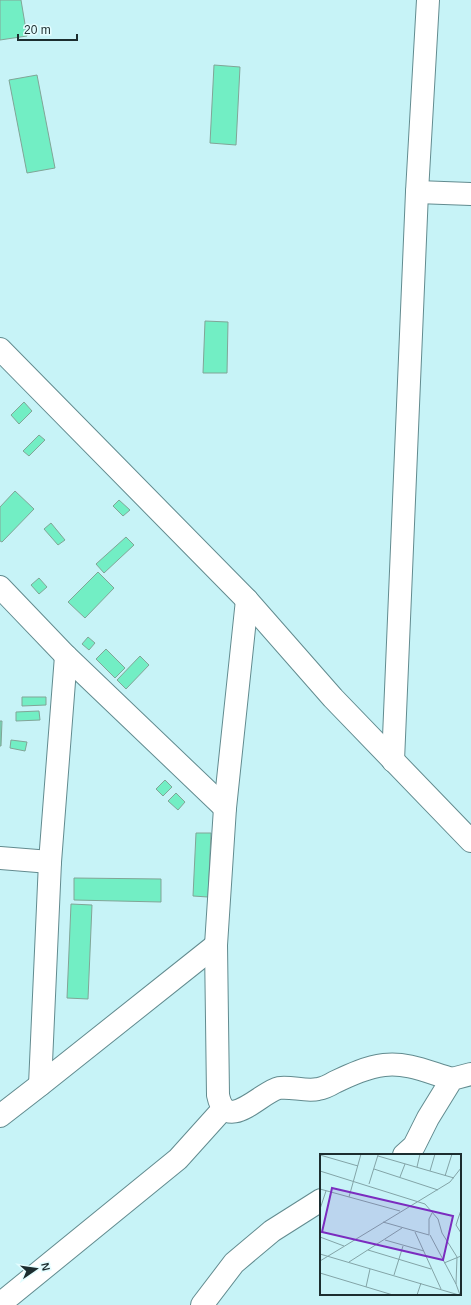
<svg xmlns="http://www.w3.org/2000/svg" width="471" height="1305" font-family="Helvetica,sans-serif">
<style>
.building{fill:#72eec4;stroke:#81a597}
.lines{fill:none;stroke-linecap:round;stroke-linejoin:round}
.minor-casing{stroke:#628b8f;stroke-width:24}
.minor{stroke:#fff;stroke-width:22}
.inset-road{fill:none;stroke:#83a4a7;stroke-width:1}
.view{fill:#7b2cbf;fill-opacity:0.15;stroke:#7b2cbf;stroke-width:2}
.inset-edge{fill:none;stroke:#1c2d2f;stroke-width:2}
</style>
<rect width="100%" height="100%" fill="#c7f3f7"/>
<g class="building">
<polygon points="0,0 21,0 27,36 0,40"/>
<polygon points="214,65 240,67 236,145 210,143"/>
<polygon points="37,75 55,168 27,173 9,80"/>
<polygon points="205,321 228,322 227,373 203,373"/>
<polygon points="24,402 32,411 19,424 11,415"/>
<polygon points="39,435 45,440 29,456 23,451"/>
<polygon points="15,491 34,509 2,542 0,541 0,507"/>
<polygon points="119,500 130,510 123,516 113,506"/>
<polygon points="51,523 65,540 58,545 44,529"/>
<polygon points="126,537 134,545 104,573 96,564"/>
<polygon points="98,572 114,588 85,618 68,602"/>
<polygon points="39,578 47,587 39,594 31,585"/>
<polygon points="88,637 95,643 89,650 82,644"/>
<polygon points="106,649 125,668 115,678 96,659"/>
<polygon points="140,656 149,665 126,689 117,680"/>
<polygon points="22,697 46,697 46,705 22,706"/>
<polygon points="39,711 40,720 16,721 16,712"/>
<polygon points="0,721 2,721 1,746 0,746"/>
<polygon points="11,740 27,742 25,751 10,748"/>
<polygon points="165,780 172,787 163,796 156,789"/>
<polygon points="176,793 185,802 178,810 168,801"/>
<polygon points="196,833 211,833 208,897 193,896"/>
<polygon points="74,878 161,879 161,902 74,900"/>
<polygon points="71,904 92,905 88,999 67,998"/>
</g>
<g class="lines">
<defs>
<g id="minor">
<polyline points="417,192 471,194"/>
<polyline points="0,349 247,600 333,698 471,841"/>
<polyline points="0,587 66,656 225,808"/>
<path d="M247 600 225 808 216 945 218 1095C226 1135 262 1091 279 1088 291 1086 306 1092 318 1089 324 1088 330 1085 335 1082 350 1075 367 1067 384 1065 408 1062 430 1073 452 1079"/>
<polyline points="393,761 417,192 428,0"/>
<polyline points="0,858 50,862"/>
<polyline points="40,1085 50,862 66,656"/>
<polyline points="0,1116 40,1085 216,945"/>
<polyline points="404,1155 414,1146 428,1118 452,1079 471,1074"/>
<polyline points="0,1304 178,1159 223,1109"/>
<polyline points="202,1305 234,1263 272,1231 321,1200"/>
</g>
</defs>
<use href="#minor" class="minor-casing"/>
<use href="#minor" class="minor"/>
</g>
<g transform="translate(320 1154)">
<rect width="141" height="141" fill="#c7f3f7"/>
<path class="inset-road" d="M0 1 38 12M58 2 134 24M97 13 100 0M54 15 118 36M0 17 105 50 118 65 122 79 137 103 136 130 140 141M110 17 115 0M125 22 132 0M80 23 85 10M49 30 58 1M0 35 80 57M29 43 41 0M0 55 6 37M141 56 136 71 141 79M63 68 109 81V65L112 59M95 78 121 135M110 81 136 130M0 83 24 92M65 86 104 97M48 96 111 115M0 100 139 141M0 107 130 28 141 14M29 108 82 74M124 109 141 102M0 119 73 141M74 121 83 92M46 133 50 115M97 141 101 129"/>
<path class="view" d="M12 34 133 62 123 106 2 78Z"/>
<rect width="141" height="141" class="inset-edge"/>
</g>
<g transform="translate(36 1269) rotate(77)" stroke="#e3fdff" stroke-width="3" paint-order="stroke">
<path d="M0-3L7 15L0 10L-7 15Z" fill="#1c2d2f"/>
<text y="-6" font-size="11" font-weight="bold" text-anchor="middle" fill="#1c2d2f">N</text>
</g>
<path d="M18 34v6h59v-6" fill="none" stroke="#1c2d2f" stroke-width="2"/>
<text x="24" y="34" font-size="12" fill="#1c2d2f" stroke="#e3fdff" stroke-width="3" paint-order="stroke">20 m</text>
</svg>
